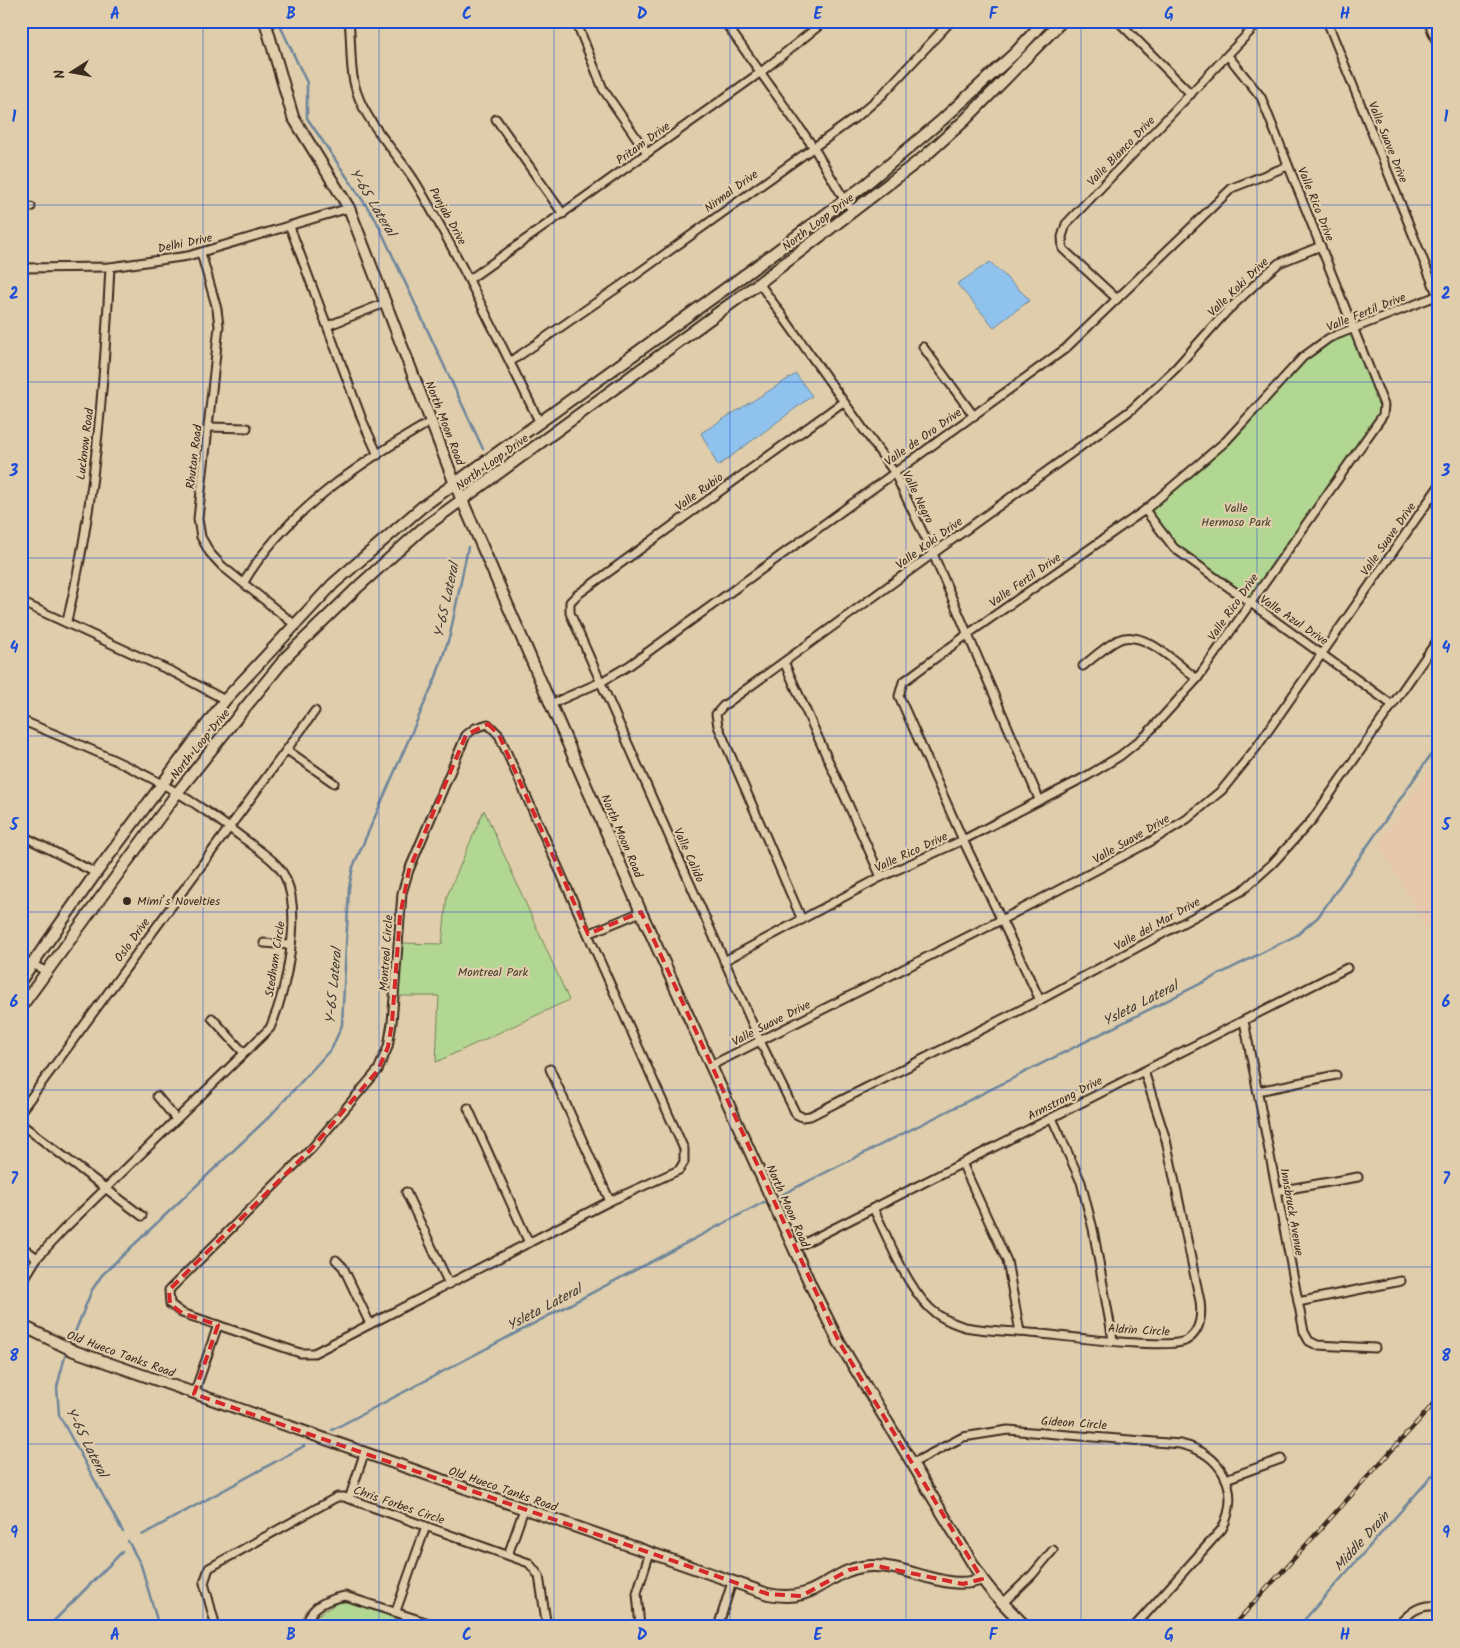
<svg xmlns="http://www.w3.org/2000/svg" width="1460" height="1648" font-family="Kalam,sans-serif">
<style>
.built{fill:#e6c7ac}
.green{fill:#b2d792;stroke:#768058}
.water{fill:#8fc2ec;stroke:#6d859a}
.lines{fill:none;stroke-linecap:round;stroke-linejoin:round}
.stream{stroke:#6d859a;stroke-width:2.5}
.street-casing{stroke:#3b2a1e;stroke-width:11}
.secondary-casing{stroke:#3b2a1e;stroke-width:14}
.street{stroke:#dfcdab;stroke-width:7}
.secondary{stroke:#dfcdab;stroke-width:10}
.rail-casing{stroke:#3b2a1e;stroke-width:4.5}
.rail{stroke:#dfcdab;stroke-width:2.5;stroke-dasharray:8;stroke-linecap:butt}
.marked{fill:none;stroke:#d62828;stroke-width:4;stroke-dasharray:10 6;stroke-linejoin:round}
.grid{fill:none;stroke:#1d4ed8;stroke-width:1;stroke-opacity:0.55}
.poi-dot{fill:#3b2a1e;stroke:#dfcdab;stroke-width:2}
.labels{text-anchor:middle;stroke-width:4.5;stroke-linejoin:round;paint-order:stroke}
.street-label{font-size:12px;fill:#3b2a1e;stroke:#dfcdab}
.park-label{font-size:12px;fill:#473b2a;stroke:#dfcdab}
.poi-label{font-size:12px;fill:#3b2a1e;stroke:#dfcdab;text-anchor:start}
.water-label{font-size:14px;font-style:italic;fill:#433933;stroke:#dfcdab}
.neatline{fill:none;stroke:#1d4ed8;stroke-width:2}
.grid-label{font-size:16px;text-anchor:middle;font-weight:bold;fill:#1d4ed8}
</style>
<rect width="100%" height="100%" fill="#dfcdab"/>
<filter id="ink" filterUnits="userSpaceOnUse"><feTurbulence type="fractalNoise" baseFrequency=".02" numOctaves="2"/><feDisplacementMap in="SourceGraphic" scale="10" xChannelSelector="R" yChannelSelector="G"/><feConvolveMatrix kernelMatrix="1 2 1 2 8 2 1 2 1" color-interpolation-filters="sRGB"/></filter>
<g filter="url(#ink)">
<g class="built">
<polygon points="1439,755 1439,949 1379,844"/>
<polygon points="1439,1498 1439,1519 1428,1510"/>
</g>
<g class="green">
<polygon points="1353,328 1384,405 1383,415 1249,603 1174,548 1145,510 1226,441 1303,357 1329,338"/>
<polygon points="484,810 569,1000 436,1062 439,996 394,996 398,943 442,944 447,896"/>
<polygon points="349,1602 420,1627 314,1627 316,1616 337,1603"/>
</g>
<g class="water">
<polygon points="990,262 1030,300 994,327 957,284"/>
<polygon points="796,374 812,396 718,466 701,433"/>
</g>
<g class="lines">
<g class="stream">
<polyline points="278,21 307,83 307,118 376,220 483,449"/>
<polyline points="777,1197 1297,935 1318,917 1439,743"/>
<polyline points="71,1342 92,1290 102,1275 271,1115 332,1048 342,1025 349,888 353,867 436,677 450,635 468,547"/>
<polyline points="65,1356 57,1387 59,1415 123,1532"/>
<polyline points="332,1430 764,1202"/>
<polyline points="142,1535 304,1446"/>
<polyline points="128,1541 141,1565 159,1627"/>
<polyline points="48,1627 122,1552"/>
<polyline points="1298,1627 1439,1468"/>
</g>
<defs>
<g id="street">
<path d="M349 21C352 45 349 70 357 93 369 128 401 156 419 188 463 264 500 343 539 421"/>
<polyline points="576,21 603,89 647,153"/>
<polyline points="724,21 814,148 844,199 854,212"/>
<polyline points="1118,21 1191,94"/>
<polyline points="1327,21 1439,299"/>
<polyline points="1428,21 1439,48"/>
<polyline points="496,119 563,214"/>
<polyline points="21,207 31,207"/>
<polyline points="290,227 363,422 378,455"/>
<polyline points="201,253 217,309 219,326 198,519 201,537 210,553 222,566 294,624"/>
<polyline points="21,268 110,267 188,256 349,208"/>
<polyline points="470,279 761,72 825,21"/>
<polyline points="759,283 894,472 933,554 1039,799"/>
<polyline points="1117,299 1063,249 1062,237 1066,224 1260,21"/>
<polyline points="327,326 385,303"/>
<polyline points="923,347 974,416"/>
<polyline points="510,362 623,284 859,115 882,95 951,21"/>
<polyline points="843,402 577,595 570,602 570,613 760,1041 796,1114 802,1117 810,1116 1040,1000 1242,891 1272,864 1312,820 1439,638"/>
<polyline points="209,427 247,428"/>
<polyline points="1145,510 1174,548 1391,704"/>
<path d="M244 582C285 512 361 462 430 422"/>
<polyline points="21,602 175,673 225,700"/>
<path d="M67 621C95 505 104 386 110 267"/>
<polyline points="784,662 881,877"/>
<path d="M1083 666C1094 657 1106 646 1118 640 1143 628 1177 664 1197 679"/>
<polyline points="551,704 601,682 630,665 1065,349 1232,188 1288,166"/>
<path d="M21 720C68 740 117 759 162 784 192 800 220 821 247 841 261 852 277 861 285 877 303 913 286 992 270 1028L62 1231 37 1258 21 1284"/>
<polygon points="488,724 499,735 684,1149 684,1162 679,1170 610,1201 314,1353 300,1353 182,1313 170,1304 169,1290 312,1148 378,1070 388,1047 392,1023 402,893 409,870 466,735 475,728"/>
<polyline points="287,750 334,783"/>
<polyline points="21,835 96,873"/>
<polyline points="802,920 718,726 716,714 723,706 1131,410 1175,369 1226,312 1265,275 1279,263 1321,246"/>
<polyline points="588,934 641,912"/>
<polyline points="264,943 290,945"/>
<polyline points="21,958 47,972"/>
<polyline points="724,961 881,877 963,840 1087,776 1120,756 1146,735 1197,679 1383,415 1384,405 1261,97 1229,57"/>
<polyline points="1040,1000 963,840 899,696 903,682 968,634 1145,510 1226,441 1303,357 1329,338 1439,295"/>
<polyline points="212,1018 244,1053"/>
<polyline points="1244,1021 1304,1332 1309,1341 1317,1345 1375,1348"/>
<polyline points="710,1066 1001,920 1148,843 1187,819 1222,790 1256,748 1439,486"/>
<polyline points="550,1069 610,1201"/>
<polyline points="1258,1091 1336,1075"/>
<polyline points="157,1096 176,1119"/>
<polyline points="468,1108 529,1243"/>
<polyline points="21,1111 315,711"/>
<polyline points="1052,1118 1081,1182 1093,1229 1113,1340"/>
<polyline points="21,1124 142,1216"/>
<polyline points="962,1163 1007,1261 1020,1332"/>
<polyline points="1277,1191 1358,1177"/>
<polyline points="406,1192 449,1284"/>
<path d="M873 1208C889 1239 909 1295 938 1315 946 1320 955 1324 965 1327 986 1331 1008 1331 1030 1333 1057 1335 1165 1350 1185 1341 1200 1333 1202 1316 1200 1301L1166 1140 1144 1071"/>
<polyline points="21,1246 37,1258"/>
<polyline points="793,1249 1347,968"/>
<polyline points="336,1260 343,1267 370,1324"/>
<polyline points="1298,1302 1401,1281"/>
<polyline points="194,1394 218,1325"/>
<path d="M913 1463 963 1437 1008 1430 1180 1444C1222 1453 1242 1490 1222 1529L1134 1627"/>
<polyline points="1226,1479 1281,1459"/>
<polyline points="349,1499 364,1454"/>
<polyline points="508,1555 524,1509"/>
<polyline points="1003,1603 1032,1575 1053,1550"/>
<polyline points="396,1611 426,1526"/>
<polyline points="216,1627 204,1583 209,1568 337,1497 344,1497 529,1563 539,1576 547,1627"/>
<path d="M308 1627C306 1607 329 1599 345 1596L441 1627"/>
<polyline points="640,1627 637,1593 650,1552"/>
<polyline points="718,1627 732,1582"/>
<path d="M1396 1627C1408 1614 1420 1602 1439 1607"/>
</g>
<g id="secondary">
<polyline points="265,21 293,117 349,208 455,484 641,912 812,1288 839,1342 982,1579 993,1593 1026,1627"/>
<polyline points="21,980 96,873 225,700 333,584 422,507 750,271 865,185 942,120 1015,53 1044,21"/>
<polyline points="21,1007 177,793 239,715 288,655 359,586 422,529 759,283 925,156 964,121 1062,21"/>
<path d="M21 1325 74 1351 768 1594C820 1605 827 1568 871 1566 908 1564 946 1593 982 1579"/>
</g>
</defs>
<use href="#street" class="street-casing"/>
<use href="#secondary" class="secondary-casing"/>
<use href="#street" class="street"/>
<use href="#secondary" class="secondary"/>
<defs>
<polyline id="rail" points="1232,1627 1439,1398"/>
</defs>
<use href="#rail" class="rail-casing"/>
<use href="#rail" class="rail"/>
</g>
</g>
<path class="marked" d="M488 724 499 735 588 934 641 912 839 1342 982 1579 963 1584 872 1565 849 1570 801 1596 768 1594 194 1394 218 1325 182 1313 170 1304 169 1290 312 1148 378 1070 388 1047 392 1023 400 916 409 870 466 735Z"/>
<path class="grid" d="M203 21V1627M379 21V1627M554 21V1627M730 21V1627M906 21V1627M1081 21V1627M1257 21V1627M21 205H1439M21 382H1439M21 558H1439M21 736H1439M21 912H1439M21 1090H1439M21 1267H1439M21 1444H1439"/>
<circle class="poi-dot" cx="127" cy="901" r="5"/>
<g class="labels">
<g class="street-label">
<text transform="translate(1388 142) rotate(68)" y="4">Valle Suave Drive</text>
<text transform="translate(643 143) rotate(-36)" y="4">Pritam Drive</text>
<text transform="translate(1121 151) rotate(-46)" y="4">Valle Blanco Drive</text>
<text transform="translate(731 191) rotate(-36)" y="4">Nirmal Drive</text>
<text transform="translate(1316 204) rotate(68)" y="4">Valle Rico Drive</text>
<text transform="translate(448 216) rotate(61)" y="4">Punjab Drive</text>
<text transform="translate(818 222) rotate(-37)" y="4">North Loop Drive</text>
<text transform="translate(185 243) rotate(-12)" y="4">Delhi Drive</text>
<text transform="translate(1238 287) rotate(-44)" y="4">Valle Koki Drive</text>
<text transform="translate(1366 312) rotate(-22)" y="4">Valle Fertil Drive</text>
<text transform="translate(445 423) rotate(69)" y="4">North Moon Road</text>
<text transform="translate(923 437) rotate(-35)" y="4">Valle de Oro Drive</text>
<text transform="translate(85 444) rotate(-83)" y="4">Lucknow Road</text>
<text transform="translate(194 457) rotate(-83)" y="4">Rhutan Road</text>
<text transform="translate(492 462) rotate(-36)" y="4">North Loop Drive</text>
<text transform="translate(699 492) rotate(-36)" y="4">Valle Rubio</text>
<text transform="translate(918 497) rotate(64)" y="4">Valle Negro</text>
<text transform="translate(1388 539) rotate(-55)" y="4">Valle Suave Drive</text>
<text transform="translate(929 543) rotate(-36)" y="4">Valle Koki Drive</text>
<text transform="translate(1025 580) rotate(-35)" y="4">Valle Fertil Drive</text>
<text transform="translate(1233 607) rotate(-55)" y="4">Valle Rico Drive</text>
<text transform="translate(1294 620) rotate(34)" y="4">Valle Azul Drive</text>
<text transform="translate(200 744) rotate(-51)" y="4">North Loop Drive</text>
<text transform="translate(622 836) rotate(67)" y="4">North Moon Road</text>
<text transform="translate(1131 839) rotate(-30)" y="4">Valle Suave Drive</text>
<text transform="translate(911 852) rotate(-25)" y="4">Valle Rico Drive</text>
<text transform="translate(689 855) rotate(66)" y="4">Valle Calido</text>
<text transform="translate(1157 924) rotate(-29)" y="4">Valle del Mar Drive</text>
<text transform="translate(132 940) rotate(-54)" y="4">Oslo Drive</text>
<text transform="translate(386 953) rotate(-86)" y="4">Montreal Circle</text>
<text transform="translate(275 959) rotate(-81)" y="4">Stedham Circle</text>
<text transform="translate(771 1023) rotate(-27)" y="4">Valle Suave Drive</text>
<text transform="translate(1065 1098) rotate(-27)" y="4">Armstrong Drive</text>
<text transform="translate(788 1206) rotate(66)" y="4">North Moon Road</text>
<text transform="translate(1292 1212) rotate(80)" y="4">Innsbruck Avenue</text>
<text transform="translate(1139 1330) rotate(3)" y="4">Aldrin Circle</text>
<text transform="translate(121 1354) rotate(20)" y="4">Old Hueco Tanks Road</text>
<text transform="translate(1074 1423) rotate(4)" y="4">Gideon Circle</text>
<text transform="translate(503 1489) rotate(19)" y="4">Old Hueco Tanks Road</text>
<text transform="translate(399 1505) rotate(19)" y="4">Chris Forbes Circle</text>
</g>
<g class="park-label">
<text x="1236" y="512">Valle<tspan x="1236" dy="14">Hermoso Park</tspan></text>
<text x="493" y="976">Montreal Park</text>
</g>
<g class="poi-label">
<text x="137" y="905">Mimi’s Novelties</text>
</g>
<g class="water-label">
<text transform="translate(373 202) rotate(59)" y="5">Y-65 Lateral</text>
<text transform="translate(446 600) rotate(-78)" y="5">Y-65 Lateral</text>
<text transform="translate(333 986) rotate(-85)" y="5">Y-65 Lateral</text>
<text transform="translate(1140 1003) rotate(-27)" y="5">Ysleta Lateral</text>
<text transform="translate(544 1307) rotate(-28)" y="5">Ysleta Lateral</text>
<text transform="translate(87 1442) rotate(63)" y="5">Y-65 Lateral</text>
<text transform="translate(1361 1541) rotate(-48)" y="5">Middle Drain</text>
</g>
</g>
<rect width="1460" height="1648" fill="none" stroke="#dfcdab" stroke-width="55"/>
<g transform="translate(72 72) rotate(259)" stroke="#dfcdab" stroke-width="4" paint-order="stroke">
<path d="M0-4L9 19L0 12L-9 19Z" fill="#3b2a1e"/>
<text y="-8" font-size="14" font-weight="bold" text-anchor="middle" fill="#3b2a1e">N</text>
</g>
<rect x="28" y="28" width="1404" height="1592" class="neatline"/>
<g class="grid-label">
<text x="115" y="19">A</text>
<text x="291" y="19">B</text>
<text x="467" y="19">C</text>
<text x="642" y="19">D</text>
<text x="818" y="19">E</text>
<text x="993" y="19">F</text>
<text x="1169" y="19">G</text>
<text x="1345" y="19">H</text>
<text x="14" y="122">1</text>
<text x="1446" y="122">1</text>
<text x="14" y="299">2</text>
<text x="1446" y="299">2</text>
<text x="14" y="476">3</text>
<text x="1446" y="476">3</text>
<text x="14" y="653">4</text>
<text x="1446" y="653">4</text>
<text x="14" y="830">5</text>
<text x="1446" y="830">5</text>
<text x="14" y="1007">6</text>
<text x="1446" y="1007">6</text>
<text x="14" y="1184">7</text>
<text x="1446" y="1184">7</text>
<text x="14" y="1361">8</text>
<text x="1446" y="1361">8</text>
<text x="14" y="1538">9</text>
<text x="1446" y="1538">9</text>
<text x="115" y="1640">A</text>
<text x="291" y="1640">B</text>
<text x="467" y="1640">C</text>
<text x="642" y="1640">D</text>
<text x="818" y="1640">E</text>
<text x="993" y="1640">F</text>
<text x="1169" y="1640">G</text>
<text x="1345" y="1640">H</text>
</g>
</svg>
